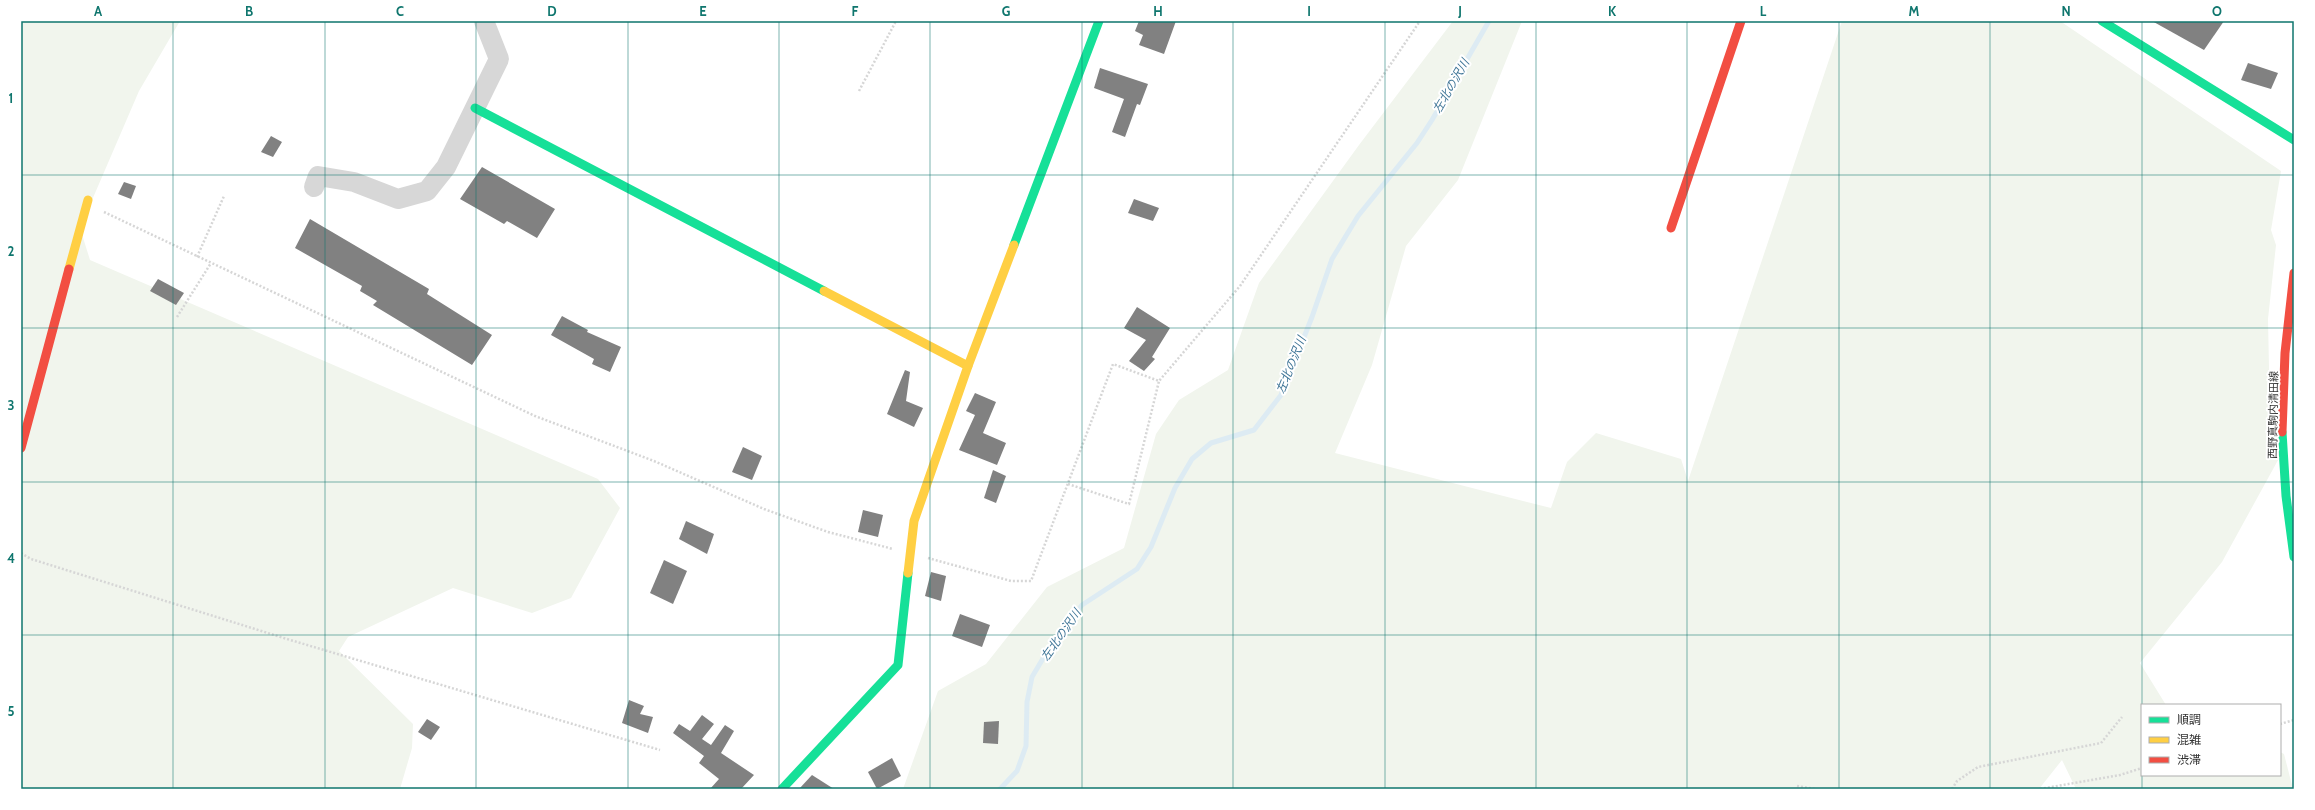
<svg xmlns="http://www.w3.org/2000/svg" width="2315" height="810" font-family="Cabin,'Noto Sans JP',sans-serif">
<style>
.green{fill:#f1f5ed}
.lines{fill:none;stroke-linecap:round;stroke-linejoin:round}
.stream{stroke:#ddebf3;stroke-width:5}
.building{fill:#818181}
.path{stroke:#d6d6d6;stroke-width:2.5;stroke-dasharray:2 2;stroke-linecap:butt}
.street{stroke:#d7d7d7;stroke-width:20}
.fast{stroke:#16e098;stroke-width:9}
.slow{stroke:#ffcf43;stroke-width:9}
.jam{stroke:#f24e42;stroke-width:9}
.grid{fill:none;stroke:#0f766e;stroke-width:1;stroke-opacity:0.55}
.labels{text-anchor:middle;stroke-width:4;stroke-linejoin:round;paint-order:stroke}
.street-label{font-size:11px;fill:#333;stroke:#fff}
.water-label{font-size:12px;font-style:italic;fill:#3f7597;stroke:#fff}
.neatline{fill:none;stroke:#0f766e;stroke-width:1.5}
.grid-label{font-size:13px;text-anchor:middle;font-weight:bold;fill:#0f766e}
</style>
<rect width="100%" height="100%" fill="#fff"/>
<g class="green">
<polygon points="21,21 180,21 139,91 80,228 90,260 598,479 620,508 571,598 532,613 453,588 348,637 339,651 413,724 412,748 400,789 21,789"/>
<polygon points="1453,21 1522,21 1458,180 1406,246 1372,365 1335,453 1551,508 1567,462 1596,433 1681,459 1688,481 1842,21 2060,21 2281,171 2271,230 2276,245 2268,319 2270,417 2283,451 2222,562 2140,663 2166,705 2142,705 2142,775 2280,775 2280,752 2284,754 2293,789 2076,789 2062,760 2039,789 903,789 938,691 986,664 1047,587 1124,548 1156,434 1179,400 1228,370 1259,283 1359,145"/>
</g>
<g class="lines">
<polyline class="stream" points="1000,789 1017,771 1026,746 1027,702 1032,677 1054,640 1082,605 1137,569 1151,547 1175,488 1192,459 1211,443 1254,430 1281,395 1312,317 1332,259 1358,216 1417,143 1432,120 1489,21"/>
</g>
<g class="building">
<polygon points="1139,21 1176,21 1164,54 1139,45 1143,35 1135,31"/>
<polygon points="2152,21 2224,21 2204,50"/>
<polygon points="2248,63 2278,73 2271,89 2241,80"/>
<polygon points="1100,68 1148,84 1140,105 1137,104 1125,137 1112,132 1124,99 1094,88"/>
<polygon points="271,136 282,142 273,157 261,152"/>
<polygon points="482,167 555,209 537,238 507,221 504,224 460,199"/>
<polygon points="124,182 136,186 131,199 118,194"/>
<polygon points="1134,199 1159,208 1153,221 1128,213"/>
<polygon points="310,219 429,289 427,294 492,335 472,365 373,305 377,301 360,291 362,286 295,248"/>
<polygon points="158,279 184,293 176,305 150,291"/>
<polygon points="1137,307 1170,328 1152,357 1155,359 1144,371 1129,361 1146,340 1124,328"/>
<polygon points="562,316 588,330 587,332 621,347 610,372 592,364 594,359 551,335"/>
<polygon points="905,370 910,372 906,401 923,408 914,427 887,414"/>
<polygon points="975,393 996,402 983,433 1006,443 997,465 959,450 975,415 966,411"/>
<polygon points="743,447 762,456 752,480 732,472"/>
<polygon points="993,470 1006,476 996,503 984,498"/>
<polygon points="863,510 883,515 878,537 858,532"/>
<polygon points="686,521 714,534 707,554 679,539"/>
<polygon points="664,560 687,571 673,604 650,593"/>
<polygon points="931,572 946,576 941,601 925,596"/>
<polygon points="960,614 990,625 982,647 952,636"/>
<polygon points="629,700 644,706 640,714 653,717 648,733 622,723"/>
<polygon points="702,715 714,724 702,739 711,745 725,725 734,731 721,753 754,775 741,789 710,789 719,779 699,763 704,756 673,733 679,724 690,731"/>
<polygon points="427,719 440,727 431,740 418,732"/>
<polygon points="999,721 998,744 983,743 984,722"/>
<polygon points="892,758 901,776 877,789 868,772"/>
<polygon points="812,775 834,789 799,789"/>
</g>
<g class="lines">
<g class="path">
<polyline points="859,91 896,21"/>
<polyline points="104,212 535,416 654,461 764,509 828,532 893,549"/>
<polyline points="197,257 224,196"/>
<polyline points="177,317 211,263"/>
<polyline points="1068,484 1129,504 1159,381"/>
<polyline points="21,553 31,559 287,639 660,750"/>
<polyline points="928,558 1011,581 1031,581 1113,364 1159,381 1240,286 1420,21"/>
<polyline points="2280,724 2294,720"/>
<polyline points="1797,786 1815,789"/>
<polyline points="1952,789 1957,781 1978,767 2101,743 2122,717"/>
<polyline points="2040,789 2120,775 2142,768"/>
</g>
<polyline class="street" points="314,187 318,176 354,182 398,199 427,191 446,167 499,59 484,21"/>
<g class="fast">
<polyline points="2102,21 2294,140"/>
<polyline points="475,108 824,291"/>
<polyline points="1014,245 1099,21"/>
<polyline points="2282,432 2286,496 2294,557"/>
<polyline points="782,789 898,665 908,573"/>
</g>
<g class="slow">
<polyline points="69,269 88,200"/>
<polyline points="824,291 968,366"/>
<polyline points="908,573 914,521 968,366 1014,245"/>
</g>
<g class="jam">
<polyline points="1671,228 1741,21"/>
<polyline points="2282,432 2285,353 2294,273"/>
<polyline points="21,448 69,269"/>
</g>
</g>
<path class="grid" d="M173 21V789M325 21V789M476 21V789M628 21V789M779 21V789M930 21V789M1082 21V789M1233 21V789M1385 21V789M1536 21V789M1687 21V789M1839 21V789M1990 21V789M2142 21V789M21 175H2294M21 328H2294M21 482H2294M21 635H2294"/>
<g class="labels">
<g class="street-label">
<text transform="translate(2273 415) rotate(-89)" y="4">西野真駒内清田線</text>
</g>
<g class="water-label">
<text transform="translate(1451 86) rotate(-60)" y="4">左北の沢川</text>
<text transform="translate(1291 365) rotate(-68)" y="4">左北の沢川</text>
<text transform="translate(1061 635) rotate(-55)" y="4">左北の沢川</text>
</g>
</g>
<rect width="2315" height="810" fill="none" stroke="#ffffff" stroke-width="44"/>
<rect x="2141" y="704" width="140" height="72" fill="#ffffff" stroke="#adadad"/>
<rect x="2149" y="717" width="20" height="6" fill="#16e098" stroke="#adadad"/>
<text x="2177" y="724" font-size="12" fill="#333333">順調</text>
<rect x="2149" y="737" width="20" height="6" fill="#ffcf43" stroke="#adadad"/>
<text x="2177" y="744" font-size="12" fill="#333333">混雑</text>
<rect x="2149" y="757" width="20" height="6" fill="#f24e42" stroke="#adadad"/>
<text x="2177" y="764" font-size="12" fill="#333333">渋滞</text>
<rect x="22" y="22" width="2271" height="766" class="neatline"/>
<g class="grid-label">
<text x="98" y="16">A</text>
<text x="249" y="16">B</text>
<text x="400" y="16">C</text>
<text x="552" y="16">D</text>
<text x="703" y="16">E</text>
<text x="855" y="16">F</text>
<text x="1006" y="16">G</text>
<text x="1158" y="16">H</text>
<text x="1309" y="16">I</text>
<text x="1460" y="16">J</text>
<text x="1612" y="16">K</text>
<text x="1763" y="16">L</text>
<text x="1914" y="16">M</text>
<text x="2066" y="16">N</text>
<text x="2217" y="16">O</text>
<text x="11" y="103">1</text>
<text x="11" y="256">2</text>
<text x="11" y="410">3</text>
<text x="11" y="563">4</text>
<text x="11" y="716">5</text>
</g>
</svg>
